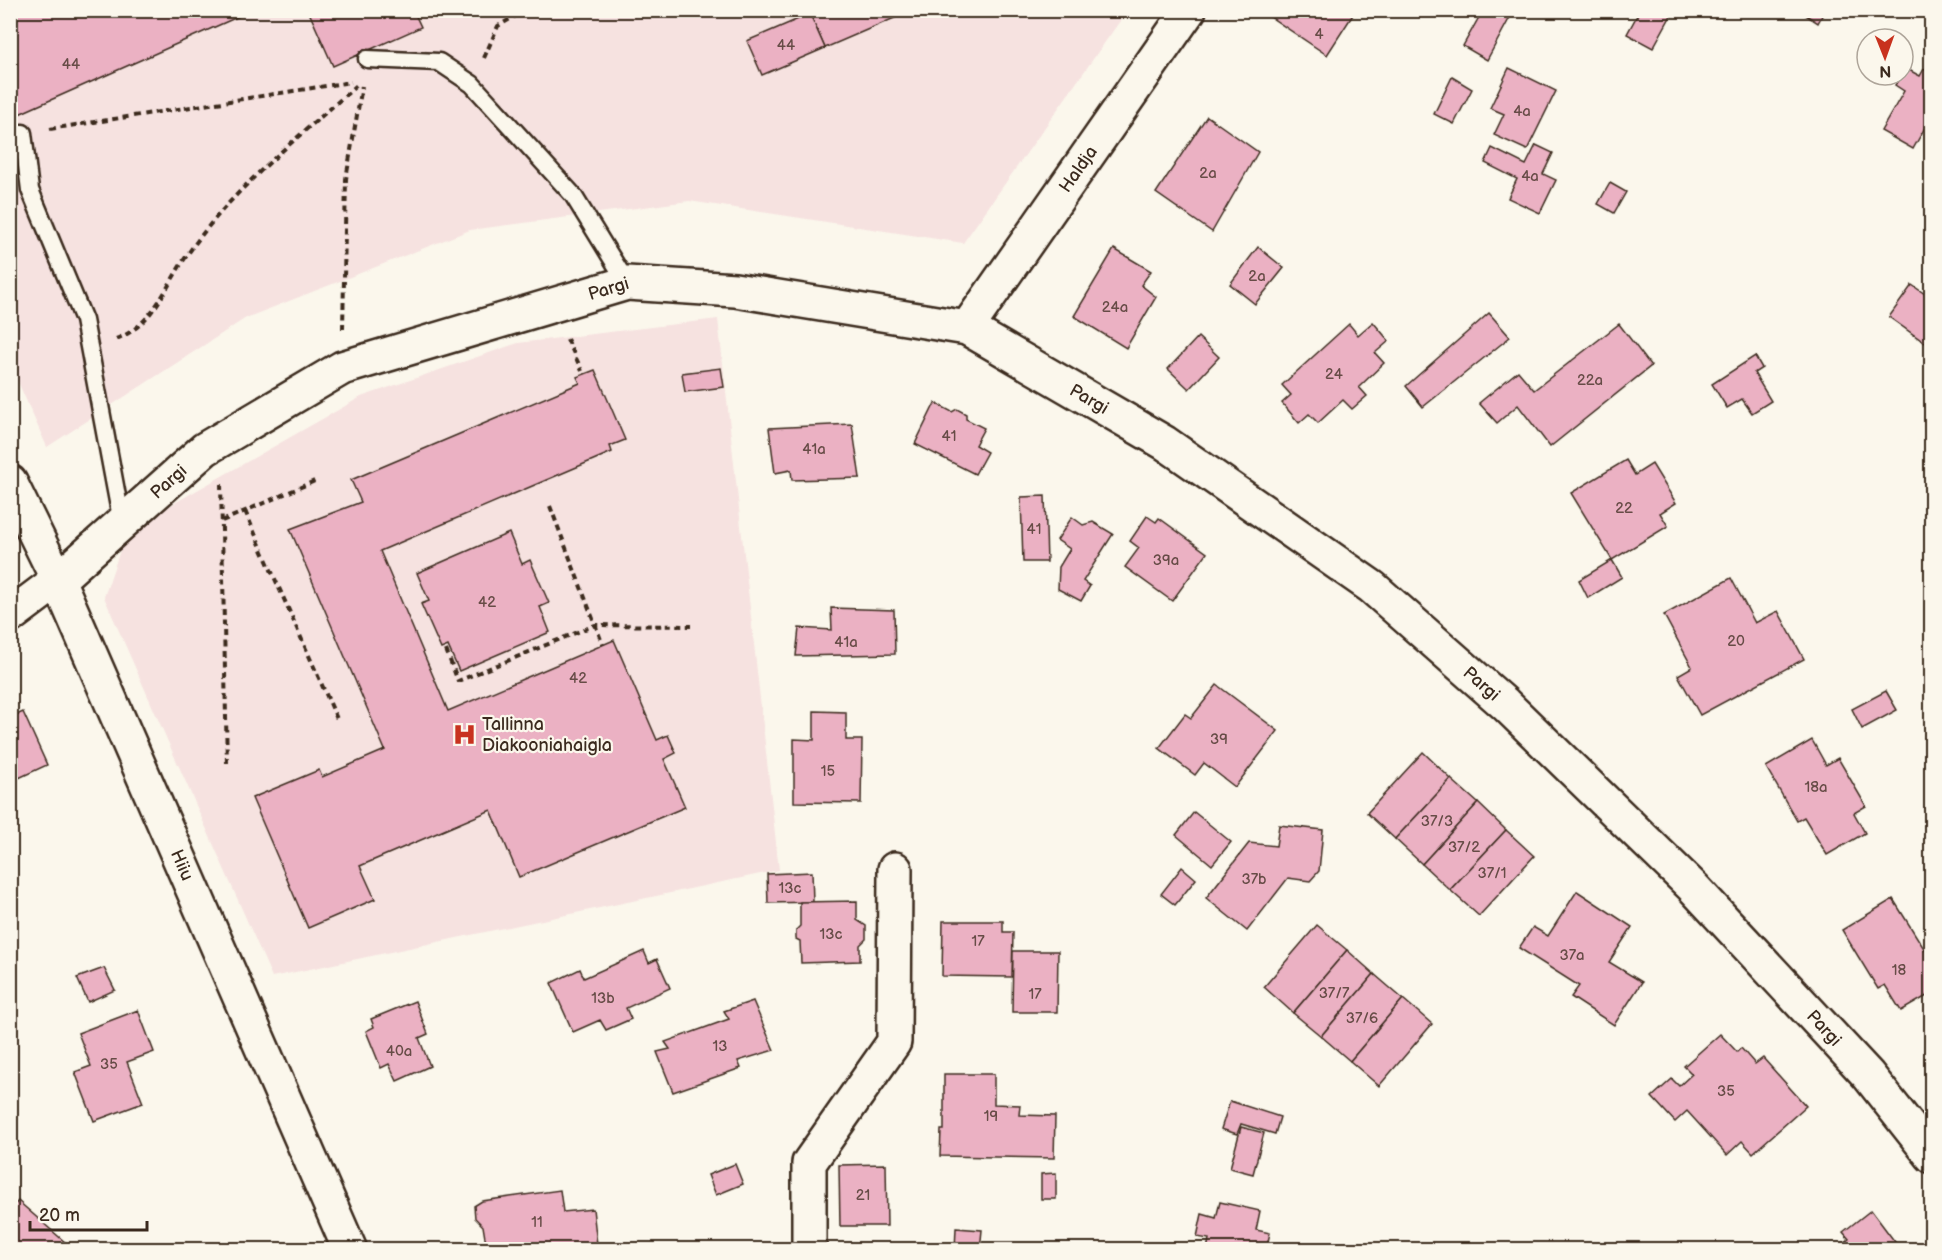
<svg xmlns="http://www.w3.org/2000/svg" width="1942" height="1260" font-family="'Balsamiq Sans',sans-serif">
<style>
.built{fill:#f6e2e0}
.building{fill:#ebb1c3;stroke:#3b2a1e;stroke-width:1.5}
.lines{fill:none;stroke-linecap:round;stroke-linejoin:round}
.service-casing{stroke:#3b2a1e;stroke-width:21}
.minor-casing{stroke:#3b2a1e;stroke-width:38}
.path{stroke:#3b2a1e;stroke-width:4;stroke-dasharray:6 4.5;stroke-linecap:butt}
.service{stroke:#fbf7ec;stroke-width:16}
.minor{stroke:#fbf7ec;stroke-width:33}
.labels{text-anchor:middle;stroke-width:4.5;stroke-linejoin:round;paint-order:stroke}
.number-label{font-size:15px;fill:#674c47}
.street-label{font-size:18px;fill:#3b2a1e;stroke:#fbf7ec}
.poi-label{font-size:18px;fill:#3b2a1e;stroke:#fbf7ec;text-anchor:start}
</style>
<rect width="100%" height="100%" fill="#fbf7ec"/>
<filter id="ink" filterUnits="userSpaceOnUse"><feTurbulence type="fractalNoise" baseFrequency=".0167" numOctaves="2"/><feDisplacementMap in="SourceGraphic" scale="12" xChannelSelector="R" yChannelSelector="G"/><feConvolveMatrix kernelMatrix="1 2 1 2 8 2 1 2 1" color-interpolation-filters="sRGB"/></filter>
<g filter="url(#ink)">
<g class="built">
<polygon points="10,11 1127,11 963,243 689,201 470,230 246,318 47,447 11,366"/>
<polygon points="718,319 779,870 272,977 104,597 127,530 361,397 518,343"/>
</g>
<g class="building">
<polygon points="10,10 253,10 10,118"/>
<polygon points="308,10 413,10 421,27 333,66"/>
<polygon points="819,10 913,10 825,48 810,14"/>
<polygon points="1269,10 1356,10 1327,55 1266,14"/>
<polygon points="1483,10 1514,10 1487,60 1463,46"/>
<polygon points="1640,10 1674,10 1653,48 1627,34"/>
<polygon points="1798,10 1825,10 1818,23"/>
<polygon points="810,14 825,48 762,75 747,41"/>
<polygon points="1509,68 1556,91 1527,150 1494,135 1504,114 1490,108"/>
<polygon points="1905,68 1920,76 1924,69 1932,73 1932,127 1927,124 1913,149 1881,131 1904,91 1895,85"/>
<polygon points="1452,77 1472,89 1454,124 1434,114"/>
<polygon points="1207,116 1258,152 1212,232 1156,193"/>
<polygon points="1536,145 1553,153 1543,174 1556,180 1540,213 1508,198 1517,179 1485,163 1492,148 1526,165"/>
<polygon points="1610,183 1626,192 1614,213 1598,204"/>
<polygon points="1258,247 1284,268 1255,304 1230,284"/>
<polygon points="1114,249 1151,271 1141,285 1156,297 1126,348 1074,316"/>
<polygon points="1912,285 1932,299 1931,347 1889,317"/>
<polygon points="1489,313 1510,337 1423,407 1406,386"/>
<polygon points="1373,322 1389,341 1375,353 1384,363 1359,387 1367,396 1352,409 1343,400 1318,423 1309,414 1299,423 1282,403 1291,395 1282,385 1349,324 1358,335"/>
<polygon points="1619,324 1651,366 1550,447 1518,405 1497,423 1479,403 1518,371 1534,390"/>
<polygon points="1198,337 1219,357 1189,389 1168,369"/>
<polygon points="1755,356 1762,368 1754,373 1771,401 1752,413 1742,399 1727,408 1712,384"/>
<polygon points="721,368 724,387 685,392 682,373"/>
<polygon points="595,370 625,440 610,446 612,452 380,551 448,711 614,640 657,740 668,735 676,753 664,759 685,807 519,877 491,810 360,866 375,899 308,928 252,798 319,770 322,777 385,750 290,529 361,502 351,480 580,383 577,377"/>
<polygon points="935,403 952,412 957,409 966,414 966,419 984,428 975,445 987,452 975,474 915,444"/>
<polygon points="852,424 860,478 792,480 791,470 775,473 769,428"/>
<polygon points="1626,460 1635,475 1652,464 1676,503 1660,513 1668,526 1612,560 1571,493"/>
<polygon points="1045,496 1047,562 1023,562 1021,497"/>
<polygon points="1147,516 1156,522 1159,518 1207,553 1172,601 1125,567 1139,548 1130,541"/>
<polygon points="1072,517 1083,525 1093,522 1113,534 1083,581 1090,586 1081,601 1058,589 1059,567 1070,549 1057,540"/>
<polygon points="509,533 522,564 530,560 549,603 540,607 550,632 459,671 448,646 441,649 421,604 429,601 417,573"/>
<polygon points="1612,560 1622,577 1588,598 1579,580"/>
<polygon points="1731,578 1755,623 1778,611 1804,659 1700,715 1678,675 1692,667 1664,615"/>
<polygon points="831,608 894,610 895,654 796,656 799,628 832,630"/>
<polygon points="1217,685 1278,731 1235,787 1204,763 1195,775 1159,748 1185,714 1191,718"/>
<polygon points="1886,691 1897,710 1862,729 1852,709"/>
<polygon points="814,711 846,712 846,740 862,740 861,803 794,802 794,739 814,740"/>
<polygon points="23,712 47,765 10,782 10,718"/>
<polygon points="1812,740 1826,765 1838,758 1866,806 1854,813 1865,833 1827,855 1804,817 1797,821 1766,767"/>
<polygon points="1423,752 1451,779 1395,839 1367,813"/>
<polygon points="1451,779 1478,803 1422,864 1395,839"/>
<polygon points="1478,803 1506,830 1450,890 1422,864"/>
<polygon points="1194,812 1231,842 1212,865 1176,835"/>
<polygon points="1279,825 1323,830 1319,871 1310,881 1288,878 1247,931 1206,898 1249,843 1276,846"/>
<polygon points="1506,830 1534,856 1479,916 1450,890"/>
<polygon points="1182,867 1196,879 1175,905 1161,894"/>
<polygon points="812,872 813,902 768,903 767,874"/>
<polygon points="1577,891 1632,927 1609,962 1642,982 1614,1025 1571,997 1579,986 1519,948 1533,927 1548,936"/>
<polygon points="1893,899 1928,955 1932,952 1932,993 1901,1011 1885,985 1878,989 1842,930"/>
<polygon points="857,901 857,920 866,926 866,939 860,945 860,961 801,963 800,941 796,939 796,930 800,926 800,902"/>
<polygon points="943,921 1003,921 1003,932 1013,932 1012,977 942,976"/>
<polygon points="1317,925 1347,950 1293,1013 1264,987"/>
<polygon points="1347,950 1374,974 1321,1036 1293,1013"/>
<polygon points="644,951 649,963 657,959 670,988 626,1008 631,1019 606,1030 600,1020 573,1032 551,983 580,969 584,978"/>
<polygon points="1013,951 1058,951 1057,1012 1012,1012"/>
<polygon points="104,968 115,990 88,1002 77,978"/>
<polygon points="1374,974 1403,999 1350,1061 1321,1036"/>
<polygon points="1403,999 1432,1024 1379,1086 1350,1061"/>
<polygon points="415,1001 428,1034 419,1038 430,1066 397,1081 389,1064 381,1068 366,1031 374,1027 371,1019"/>
<polygon points="753,1001 774,1050 738,1061 741,1068 673,1092 657,1052 670,1049 665,1042 729,1019 724,1011"/>
<polygon points="138,1010 154,1052 127,1062 143,1103 94,1121 75,1072 91,1066 78,1033"/>
<polygon points="1720,1034 1737,1052 1741,1048 1755,1064 1763,1058 1806,1106 1753,1153 1742,1141 1727,1155 1687,1111 1675,1122 1652,1097 1672,1079 1679,1086 1692,1074 1684,1066"/>
<polygon points="944,1074 994,1074 994,1104 1020,1105 1019,1115 1055,1116 1054,1158 940,1156 941,1130 944,1130"/>
<polygon points="1230,1101 1280,1117 1275,1134 1241,1124 1237,1134 1221,1129"/>
<polygon points="1241,1127 1264,1133 1253,1174 1230,1168"/>
<polygon points="735,1164 743,1184 716,1195 708,1175"/>
<polygon points="886,1164 887,1226 840,1226 839,1165"/>
<polygon points="1056,1173 1056,1199 1041,1199 1041,1174"/>
<polygon points="560,1190 563,1212 593,1209 597,1244 545,1250 487,1250 483,1226 475,1218 474,1206 482,1201"/>
<polygon points="18,1201 74,1250 10,1250 10,1210"/>
<polygon points="1220,1202 1260,1211 1256,1230 1270,1233 1266,1250 1207,1250 1209,1239 1197,1237 1202,1214 1216,1218"/>
<polygon points="1871,1210 1901,1250 1835,1250 1849,1239 1843,1232"/>
<polygon points="956,1228 982,1230 980,1250 955,1250"/>
</g>
<g class="lines">
<defs>
<g id="service">
<polyline points="367,59 439,62 472,84 573,195 627,283"/>
<polyline points="23,133 30,190 84,320 122,523"/>
</g>
<g id="minor">
<path id="s1" d="M967 328 1189 10"/>
<path id="s2" d="M10 482 58 580 350 1250"/>
<path id="s3" d="M10 616 58 580 205 449 342 368 627 283 735 290 967 328 1165 443 1372 587 1505 704 1693 887 1868 1075 1932 1156"/>
<polyline points="809,1250 809,1163 894,1042 895,869"/>
</g>
</defs>
<use href="#service" class="service-casing"/>
<use href="#minor" class="minor-casing"/>
<g class="path">
<polyline points="484,58 498,26 526,10"/>
<polyline points="50,129 351,82"/>
<polyline points="343,329 346,179 362,86"/>
<path d="M116 339C149 327 163 294 180 266 225 194 296 140 358 84"/>
<polyline points="567,339 582,371"/>
<polyline points="221,484 227,764"/>
<polyline points="550,506 603,645"/>
<polyline points="245,511 337,719"/>
<polyline points="222,521 317,480"/>
<polyline points="446,650 458,681 595,625 691,626"/>
</g>
<use href="#service" class="service"/>
<use href="#minor" class="minor"/>
</g>
</g>
<defs>
<symbol id="hospital-bare" viewBox="-9 -9 18 18"><path d="M-5-5h3v3.5h4V-5h3V5h-3V1.5h-4V5h-3Z" fill="#c8321e" stroke="#fbf7ec" stroke-width="2.5" paint-order="stroke"/></symbol>
</defs>
<g fill-rule="evenodd">
<use href="#hospital-bare" x="448" y="718" width="33" height="33"/>
</g>
<g class="labels">
<g class="number-label">
<text x="1319" y="39">4</text>
<text x="786" y="50">44</text>
<text x="71" y="69">44</text>
<text x="1522" y="116">4a</text>
<text x="1208" y="178">2a</text>
<text x="1530" y="181">4a</text>
<text x="1257" y="281">2a</text>
<text x="1115" y="312">24a</text>
<text x="1334" y="379">24</text>
<text x="1590" y="385">22a</text>
<text x="949" y="441">41</text>
<text x="814" y="454">41a</text>
<text x="1624" y="513">22</text>
<text x="1034" y="534">41</text>
<text x="1166" y="565">39a</text>
<text x="487" y="607">42</text>
<text x="1736" y="646">20</text>
<text x="846" y="647">41a</text>
<text x="578" y="683">42</text>
<text x="1219" y="744">39</text>
<text x="828" y="776">15</text>
<text x="1816" y="792">18a</text>
<text x="1437" y="826">37/3</text>
<text x="1464" y="852">37/2</text>
<text x="1492" y="878">37/1</text>
<text x="1254" y="884">37b</text>
<text x="790" y="893">13c</text>
<text x="831" y="939">13c</text>
<text x="978" y="946">17</text>
<text x="1572" y="960">37a</text>
<text x="1899" y="975">18</text>
<text x="1334" y="998">37/7</text>
<text x="1035" y="999">17</text>
<text x="603" y="1003">13b</text>
<text x="1362" y="1023">37/6</text>
<text x="720" y="1051">13</text>
<text x="399" y="1056">40a</text>
<text x="109" y="1069">35</text>
<text x="1726" y="1096">35</text>
<text x="991" y="1121">19</text>
<text x="863" y="1200">21</text>
<text x="537" y="1227">11</text>
</g>
<g class="street-label">
<text dy="6" stroke="none"><textPath href="#s1" startOffset="194">Haldja</textPath></text>
<text dy="6" stroke="none"><textPath href="#s3" startOffset="694">Pargi</textPath></text>
<text dy="6" stroke="none"><textPath href="#s3" startOffset="1198">Pargi</textPath></text>
<text dy="6" stroke="none"><textPath href="#s3" startOffset="208">Pargi</textPath></text>
<text dy="6" stroke="none"><textPath href="#s3" startOffset="1684">Pargi</textPath></text>
<text dy="6" stroke="none"><textPath href="#s2" startOffset="420">Hiiu</textPath></text>
<text dy="6" stroke="none"><textPath href="#s3" startOffset="2170">Pargi</textPath></text>
</g>
<g class="poi-label">
<text x="482" y="730">Tallinna<tspan x="482" dy="21">Diakooniahaigla</tspan></text>
</g>
</g>
<rect width="1942" height="1260" fill="none" stroke="#fbf7ec" stroke-width="36"/>
<rect x="18" y="18" width="1906" height="1224" fill="none" stroke="#3b2a1e" stroke-width="2" filter="url(#ink)"/>
<g transform="translate(1885 57) rotate(179)"><circle r="28" fill="#fbf7ec" stroke="#aea59a" stroke-width="1.5"/>
<path d="M0-4.5L10 22L0 15L-10 22Z" fill="#c8321e"/>
<text y="-9" font-size="16" font-weight="bold" text-anchor="middle" fill="#3b2a1e">N</text>
</g>
<path d="M30 1221v9h117v-9" fill="none" stroke="#3b2a1e" stroke-width="3"/>
<text x="39" y="1221" font-size="18" fill="#3b2a1e" stroke="#fbf7ec" stroke-width="4.5" paint-order="stroke">20 m</text>
</svg>
